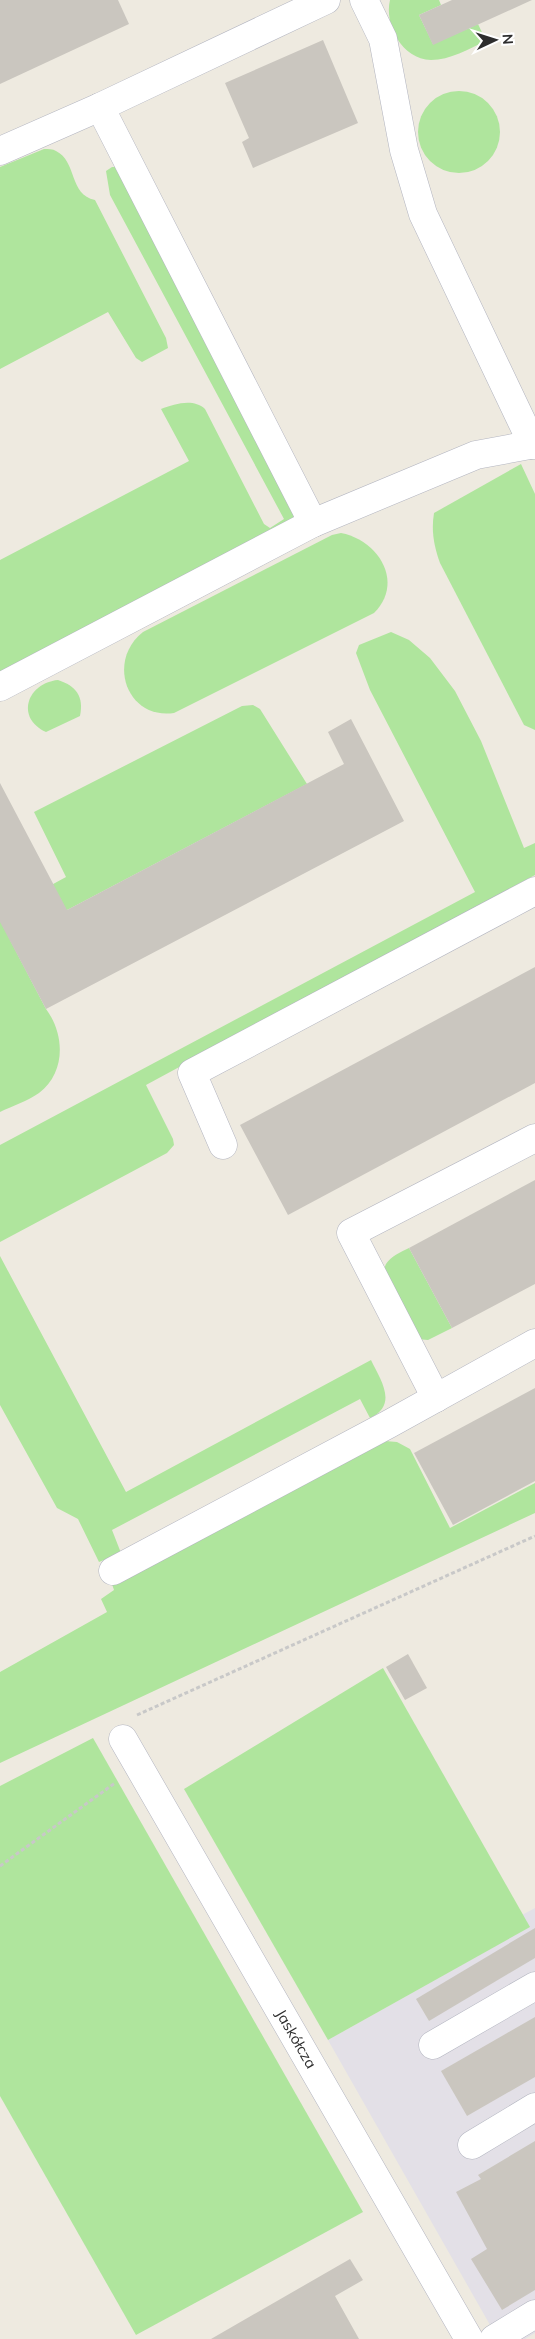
<svg xmlns="http://www.w3.org/2000/svg" width="535" height="2339" font-family="Mulish,sans-serif">
<style>
.industrial{fill:#e3e0e7}
.green{fill:#afe59d}
.building{fill:#cac6bf}
.lines{fill:none;stroke-linecap:round;stroke-linejoin:round}
.minor-casing{stroke:#b3b5c0;stroke-width:29}
.path{stroke:#c8c8c8;stroke-width:3;stroke-dasharray:4 2.5;stroke-linecap:butt}
.minor{stroke:#fff;stroke-width:28}
.labels{text-anchor:middle;stroke-width:4;stroke-linejoin:round;paint-order:stroke}
.street-label{font-size:15px;fill:#2d2d2d;stroke:#fff}
</style>
<rect width="100%" height="100%" fill="#eeeae0"/>
<polygon class="industrial" points="535,1908 535,2333 525,2339 498,2339 328,2040 529,1927 522,1915"/>
<g class="green">
<path d="M390 0H439L441 5 419 15 433 44 478 24 486 41C469 49 450 60 431 60 402 59 384 25 390 0Z"/>
<circle cx="459" cy="132" r="41"/>
<path d="M44 149C48 149 53 149 56 151 77 161 69 195 95 200L166 338 168 348 142 362 136 358 108 312 0 369V167Z"/>
<path d="M112 167H116L294 515 293 521 0 673V560L189 461 161 409C175 404 193 398 205 409L264 524 270 528 284 519 110 195 106 171Z"/>
<path d="M521 464 535 494V730L524 725 440 563C434 546 431 531 434 513Z"/>
<path d="M341 533C378 540 405 582 374 613L174 713C127 720 106 661 143 632L332 535Z"/>
<polygon points="391,632 409,640 430,658 455,691 481,741 524,848 535,843 535,875 146,1085 173,1139 174,1145 167,1153 0,1242 0,1145 475,892 370,690 356,653 359,645"/>
<path d="M58 680C76 686 84 696 80 716L46 732C15 718 27 683 58 680Z"/>
<path d="M253 705 260 709 307 784 10 940 46 1009C65 1034 66 1073 39 1093 28 1101 12 1106 0 1112V913L66 877 34 812 242 706Z"/>
<path d="M409 1248 452 1328 428 1340 417 1339C409 1324 378 1278 386 1264 391 1256 401 1252 409 1248Z"/>
<path d="M0 1256 126 1492 371 1360C380 1379 399 1405 370 1418L360 1399 112 1530 121 1553 99 1562 78 1519 57 1508 0 1405Z"/>
<polygon points="385,1441 397,1442 410,1449 450,1528 535,1483 535,1513 0,1763 0,1672 107,1612 101,1599 114,1590 112,1584"/>
<polygon points="383,1668 530,1927 328,2040 184,1789"/>
<polygon points="93,1738 363,2212 136,2335 0,2096 0,1786"/>
</g>
<g class="building">
<polygon points="0,0 118,0 129,24 0,84"/>
<polygon points="452,0 532,0 433,45 419,15"/>
<polygon points="323,40 358,123 253,168 242,142 249,138 225,83"/>
<polygon points="351,719 404,821 46,1009 0,922 0,783 67,910 344,764 328,732"/>
<polygon points="535,967 535,1083 288,1215 240,1125"/>
<polygon points="535,1180 535,1284 452,1328 409,1248"/>
<polygon points="535,1388 535,1481 453,1525 414,1453"/>
<polygon points="408,1654 427,1688 405,1700 386,1667"/>
<polygon points="535,1928 535,1958 429,2021 416,1999"/>
<polygon points="535,2017 535,2077 467,2116 441,2071"/>
<polygon points="535,2141 535,2290 502,2310 471,2259 487,2249 456,2192 481,2179 478,2175"/>
<polygon points="350,2259 363,2280 335,2296 359,2339 211,2339"/>
</g>
<g class="lines">
<defs>
<g id="minor">
<polyline points="364,0 383,39 404,150 423,214 533,445"/>
<polyline points="100,107 313,523"/>
<polyline points="0,151 100,107 326,0"/>
<polyline points="0,687 313,523 476,455 535,444"/>
<polyline points="223,1145 192,1073 535,891"/>
<polyline points="436,1398 351,1233 535,1138"/>
<polyline points="113,1571 389,1424 535,1343"/>
<polyline points="123,1739 469,2339"/>
<polyline points="433,2045 535,1986"/>
<polyline points="472,2145 535,2107"/>
<polyline points="494,2339 535,2314"/>
</g>
</defs>
<use href="#minor" class="minor-casing"/>
<g class="path">
<polyline points="137,1715 535,1536"/>
<polyline points="0,1866 115,1783"/>
</g>
<use href="#minor" class="minor"/>
</g>
<g class="labels">
<g class="street-label">
<text transform="translate(296 2039) rotate(60)" y="5">Jaskółcza</text>
</g>
</g>
<g transform="translate(495 40) rotate(86)" stroke="#ffffff" stroke-width="4" paint-order="stroke">
<path d="M0-4L9 19L0 12L-9 19Z" fill="#2d2d2d"/>
<text y="-8" font-size="14" font-weight="bold" text-anchor="middle" fill="#2d2d2d">N</text>
</g>
</svg>
